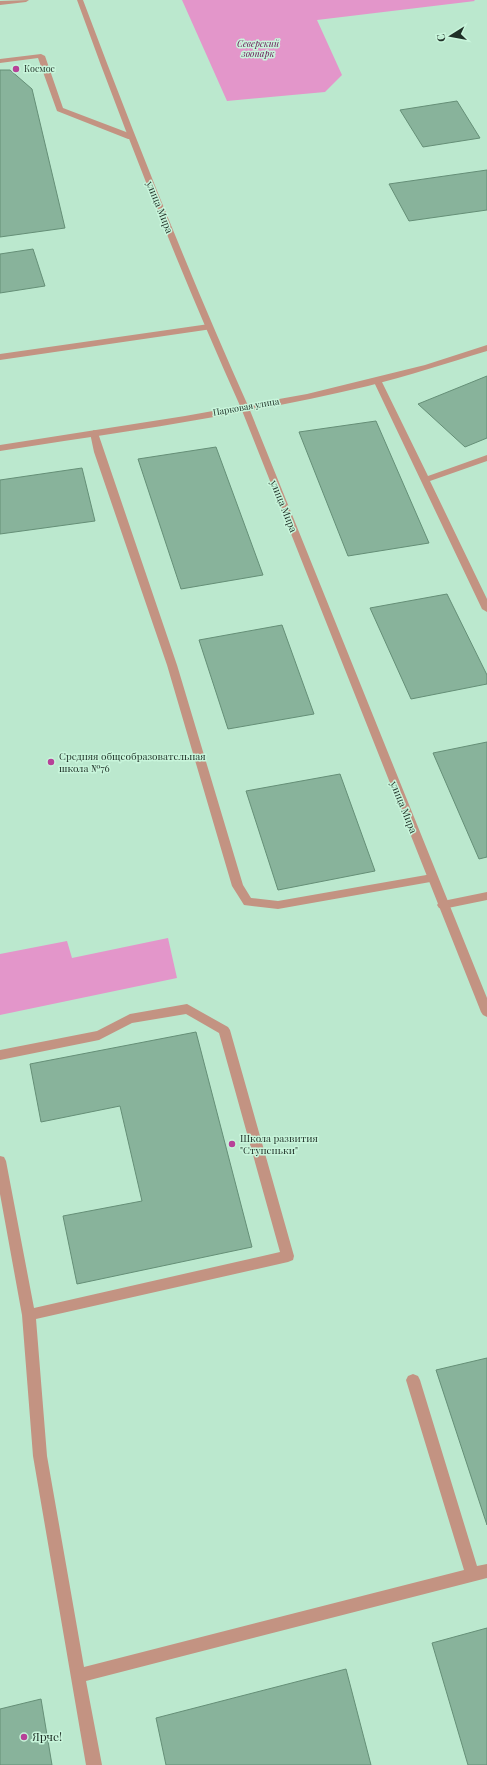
<svg xmlns="http://www.w3.org/2000/svg" width="487" height="1765" font-family="'Playfair Display',serif">
<style>
.green{fill:#e396ca}
.building{fill:#88b39b;stroke:#658f77}
.lines{fill:none;stroke-linecap:round;stroke-linejoin:round}
.service{fill:#c39382;fill-rule:evenodd}
.minor{fill:#c39382;fill-rule:evenodd}
.tertiary{fill:#c39382;fill-rule:evenodd}
.poi-dot{fill:#b74198;stroke:#c8f5db;stroke-width:1.5}
.labels{text-anchor:middle;stroke-width:3;stroke-linejoin:round;paint-order:stroke}
.far-park-label{font-size:9px;font-style:italic;fill:#661253;stroke:#c8f5db}
.far-poi-label{font-size:9px;fill:#1f3027;stroke:#c8f5db;text-anchor:start}
.far-street-label{font-size:9px;fill:#1f3027;stroke:#c8f5db}
.street-label{font-size:10px;fill:#1f3027;stroke:#c8f5db}
.poi-label{font-size:10px;fill:#1f3027;stroke:#c8f5db;text-anchor:start}
.near-poi-label{font-size:12px;fill:#1f3027;stroke:#c8f5db;text-anchor:start}
</style>
<rect width="100%" height="100%" fill="#bbe8ce"/>
<g class="green">
<polygon points="182,0 474,0 475,1 317,20 342,75 325,92 227,101"/>
<polygon points="168,938 177,978 0,1015 0,954 67,941 72,958"/>
</g>
<g class="building">
<polygon points="0,70 10,70 32,89 65,228 0,237"/>
<polygon points="457,101 480,138 423,147 400,110"/>
<polygon points="487,170 487,210 409,221 389,184"/>
<polygon points="33,249 45,286 0,293 0,254"/>
<polygon points="487,376 487,438 465,447 418,404"/>
<polygon points="376,421 429,543 348,556 299,432"/>
<polygon points="216,447 263,575 181,589 138,459"/>
<polygon points="82,468 95,521 0,534 0,480"/>
<polygon points="447,594 487,675 487,684 411,699 370,608"/>
<polygon points="282,625 314,714 228,729 199,640"/>
<polygon points="487,742 487,857 479,859 433,753"/>
<polygon points="340,774 375,871 278,890 246,791"/>
<polygon points="196,1032 252,1247 77,1284 63,1216 142,1201 120,1106 41,1122 30,1064"/>
<polygon points="487,1358 487,1525 436,1370"/>
<polygon points="487,1628 487,1765 468,1765 432,1643"/>
<polygon points="346,1669 371,1765 166,1765 156,1718"/>
<polygon points="41,1699 52,1765 0,1765 0,1709"/>
</g>
<g class="lines">
<g class="service">
<polygon points="29,0 26,2 0,5 0,1"/>
<polygon points="41,54 45,56 63,108 134,135 134,139 128,139 57,111 38,58 0,63 0,59"/>
<polygon points="209,324 213,327 212,329 0,360 0,354"/>
<polygon points="377,377 381,380 428,476 487,455 487,461 430,481 487,599 487,612 482,609 373,380"/>
<polygon points="94,430 98,433 177,665 243,885 251,898 278,901 432,874 436,875 437,878 436,881 278,909 244,905 232,886 167,665 94,452 90,433"/>
<polygon points="487,892 487,900 443,909 439,908 437,905 439,902 443,901"/>
<polygon points="187,1004 228,1027 230,1030 294,1256 293,1260 288,1262 36,1319 47,1456 84,1667 464,1570 406,1380 408,1376 413,1374 418,1376 420,1380 477,1566 487,1564 487,1578 86,1681 102,1765 86,1765 33,1456 22,1315 0,1194 0,1156 4,1157 6,1161 34,1308 280,1252 219,1033 186,1014 132,1023 99,1040 0,1060 0,1050 97,1031 130,1014"/>
</g>
<path class="minor" d="M77 0H83C135 138 189 274 249 408L487 998V1017L483 1015 481 1012 241 408C181 274 127 138 77 0Z"/>
<path class="tertiary" d="M487 345V351C447 363 408 376 368 386 246 415 123 432 0 451V445L185 416 307 394 425 365Z"/>
</g>
<g class="poi-dot">
<circle cx="16" cy="69" r="4"/>
<circle cx="51" cy="762" r="4"/>
<circle cx="232" cy="1144" r="4"/>
<circle cx="24" cy="1737" r="4"/>
</g>
<g class="labels">
<g class="far-park-label">
<text x="258" y="47">Северский<tspan x="258" dy="10">зоопарк</tspan></text>
</g>
<g class="far-poi-label">
<text x="24" y="72">Космос</text>
</g>
<g class="far-street-label">
<text transform="translate(246 407) rotate(-10)" y="3">Парковая улица</text>
</g>
<g class="street-label">
<text transform="translate(160 207) rotate(68)" y="4">улица Мира</text>
<text transform="translate(284 506) rotate(68)" y="4">улица Мира</text>
<text transform="translate(404 807) rotate(68)" y="4">улица Мира</text>
</g>
<g class="poi-label">
<text x="59" y="760">Средняя общеобразовательная<tspan x="59" dy="12">школа №76</tspan></text>
<text x="240" y="1142">Школа развития<tspan x="240" dy="12">"Ступеньки"</tspan></text>
</g>
<g class="near-poi-label">
<text x="32" y="1741">Ярче!</text>
</g>
</g>
<g transform="translate(451 36) rotate(259)" stroke="#c8f5db" stroke-width="3" paint-order="stroke">
<path d="M0-3L7 15L0 10L-7 15Z" fill="#1f3027"/>
<text y="-6" font-size="11" font-weight="bold" text-anchor="middle" fill="#1f3027">С</text>
</g>
</svg>
